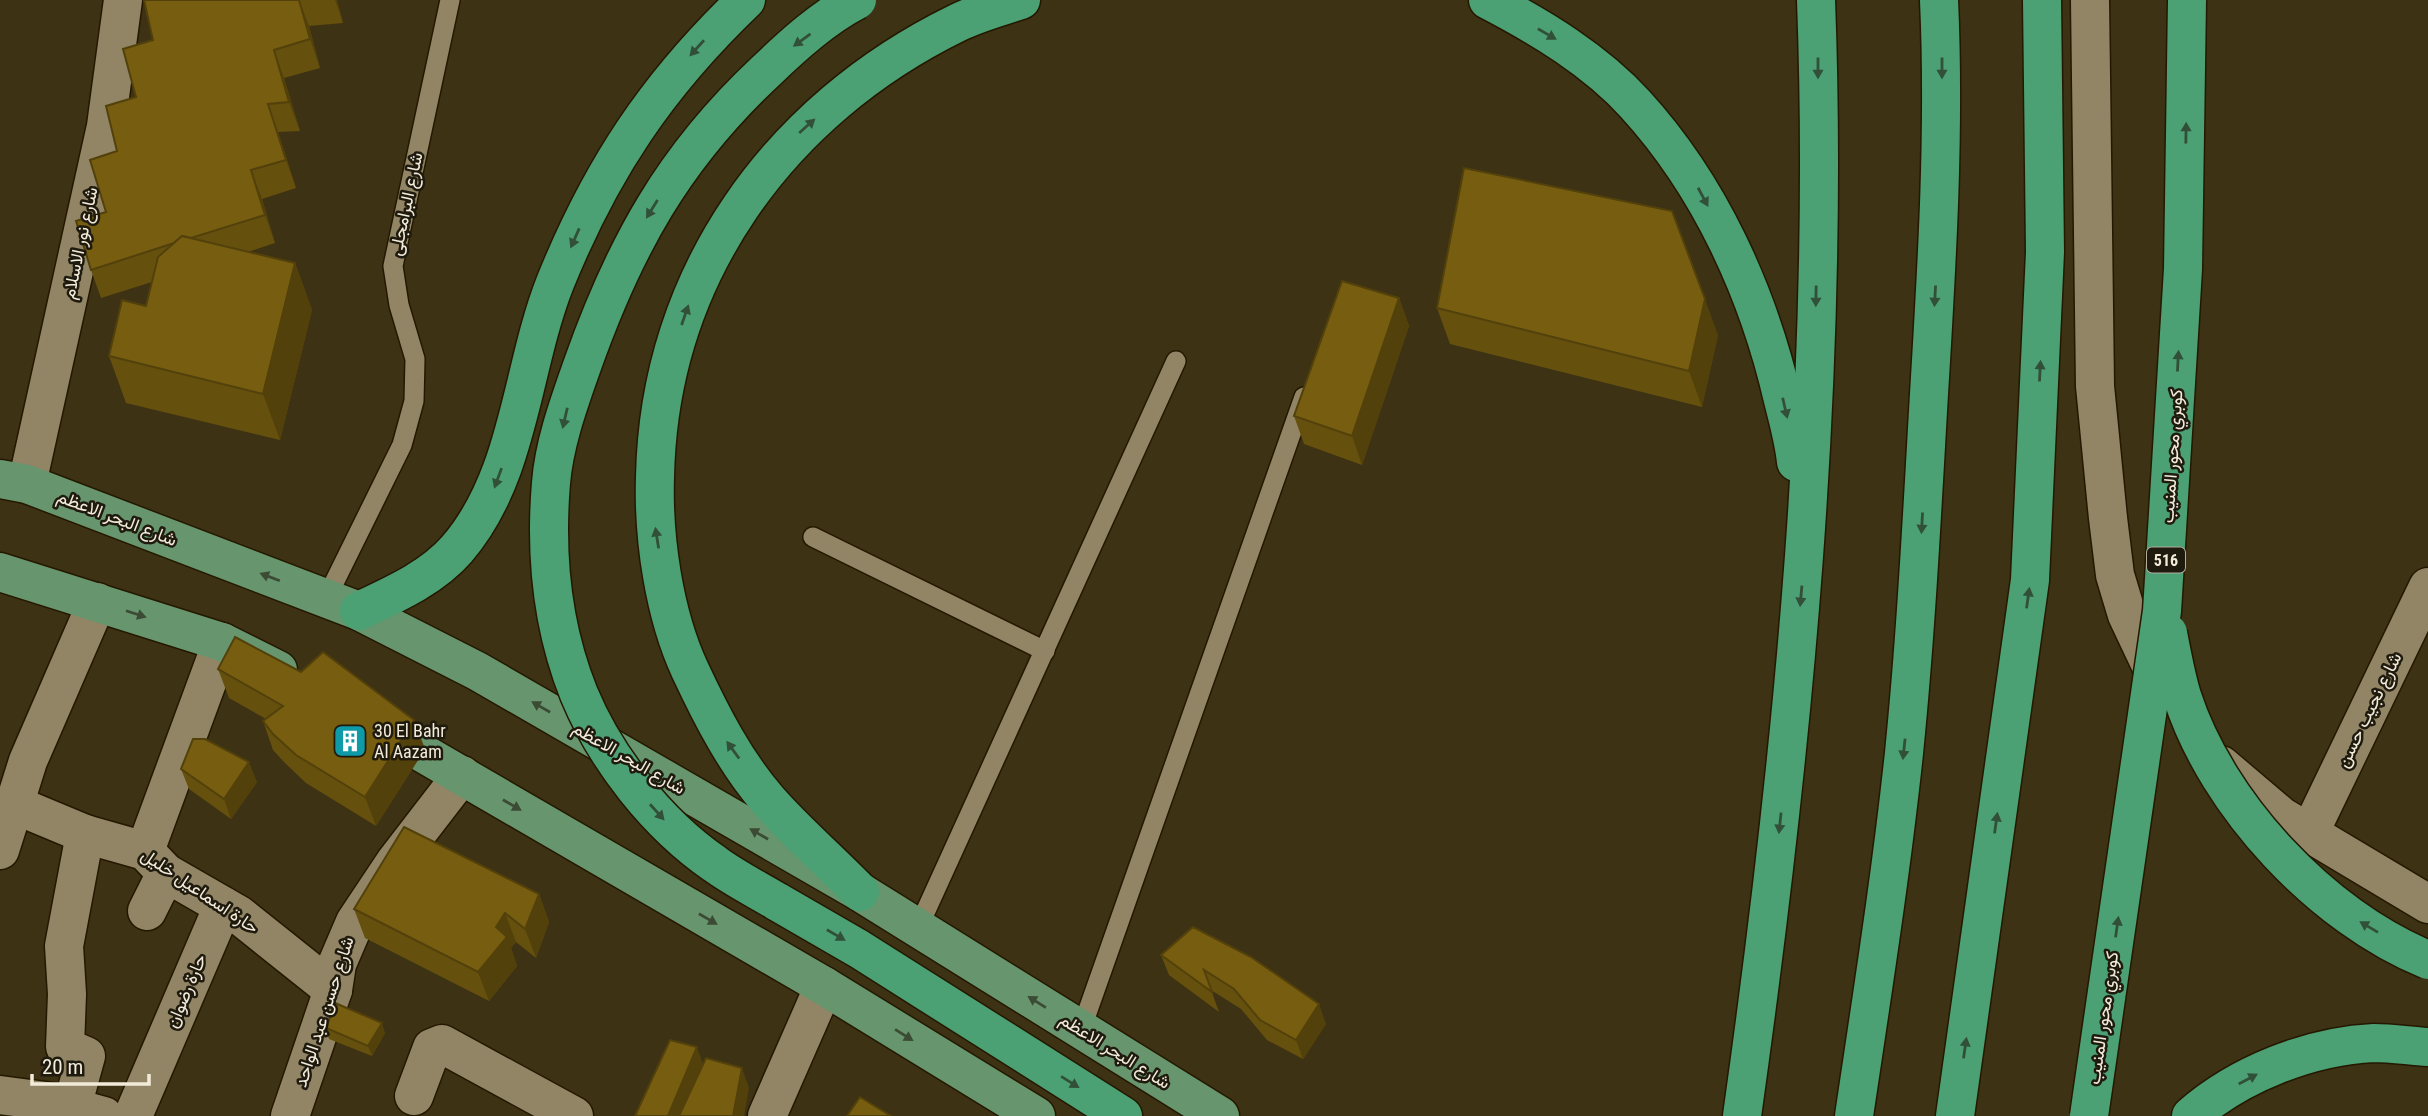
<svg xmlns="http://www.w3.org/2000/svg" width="2428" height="1116" font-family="'Roboto Condensed',Vazirmatn,sans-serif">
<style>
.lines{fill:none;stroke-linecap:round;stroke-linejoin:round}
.service-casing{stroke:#241900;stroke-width:22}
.minor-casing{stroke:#241900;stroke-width:41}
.primary-casing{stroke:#241900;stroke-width:41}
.motorway-casing{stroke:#241900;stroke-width:41}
.service{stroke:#918565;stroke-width:19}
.minor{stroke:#918565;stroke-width:38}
.primary{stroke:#67956e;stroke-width:38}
.motorway{stroke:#4ba074;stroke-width:38}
.motorway-bridge-casing{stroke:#241900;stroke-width:41;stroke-linecap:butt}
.motorway-bridge{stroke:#4ba074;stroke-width:38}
.wall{fill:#65500e}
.shaded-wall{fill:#53410b}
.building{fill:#765d10;stroke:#53410b;stroke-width:2}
.oneway{fill:#315037}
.oneway2{fill:#3c4b34}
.labels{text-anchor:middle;stroke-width:5;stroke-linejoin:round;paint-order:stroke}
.shield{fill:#1f1a0e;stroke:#b3ac9d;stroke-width:2}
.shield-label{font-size:16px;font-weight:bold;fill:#f2ebda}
.street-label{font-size:18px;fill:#f2ebda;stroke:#1f1a0e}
.poi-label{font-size:18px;fill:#f2ebda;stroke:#1f1a0e;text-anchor:start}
</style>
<rect width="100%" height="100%" fill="#3d3214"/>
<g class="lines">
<defs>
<g id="service">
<polyline points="813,537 1045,651"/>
<polyline points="326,599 402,445 414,401 415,359 399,305 393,266 450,0"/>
<polyline points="918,928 1176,361"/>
<polyline points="1081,1030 1304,397"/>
</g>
<g id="minor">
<polyline points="2090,0 2095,386 2108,518 2115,575 2127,615 2161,687"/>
<polyline points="27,484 106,126 123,0"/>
<polyline points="2221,765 2281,816 2428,904"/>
<polyline points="13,804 85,834 145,851 166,873 239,915 333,990"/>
<polyline points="2309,834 2428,587"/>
<polyline points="0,850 28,761 97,602"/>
<polyline points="145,851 222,642"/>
<polyline points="147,911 166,873"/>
<polyline points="0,1095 53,1102 104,1116"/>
<polyline points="414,1096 432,1048 442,1044 574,1116"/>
<polyline points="72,1107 86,1056 65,1047 67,994 64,946 85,834"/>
<polyline points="133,1116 223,906"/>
<polyline points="290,1116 333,990 337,964 355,922 395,862 462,775"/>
<polyline points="767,1116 824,986"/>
</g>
<g id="primary">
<polyline points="0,479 27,484 359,611 477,671 860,892 1220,1116"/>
<polyline points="0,572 222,642 278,670"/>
<polyline points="376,726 824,986 1036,1116"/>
</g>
<g id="motorway">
<path d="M1488 0C1540 27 1595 60 1635 104 1710 186 1758 292 1783 400 1788 420 1794 441 1796 462"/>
<path d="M359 611C393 595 432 578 457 549 520 476 521 369 555 283 601 169 657 85 746 0"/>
<path d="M860 892C830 861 796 832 768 800 735 762 711 715 690 670 664 614 653 538 655 477 659 275 779 110 957 23 977 13 1000 7 1021 0"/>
<polyline points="776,901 859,949 1123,1116"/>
<path d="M1742 1116C1794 747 1830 373 1816 0"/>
<path d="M1854 1116C1872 995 1891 875 1904 753 1916 634 1922 514 1929 394 1937 263 1945 131 1939 0"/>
<polyline points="1955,1116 2030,580 2045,252 2042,0"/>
<path d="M2191 1116C2239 1074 2310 1046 2374 1043 2392 1043 2410 1046 2428 1047"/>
</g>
</defs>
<use href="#service" class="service-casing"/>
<use href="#minor" class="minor-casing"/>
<use href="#primary" class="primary-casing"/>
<use href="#motorway" class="motorway-casing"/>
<use href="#service" class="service"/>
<use href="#minor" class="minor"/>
<use href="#primary" class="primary"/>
<use href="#motorway" class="motorway"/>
<defs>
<g id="motorway-bridge">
<path d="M2168 633C2172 654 2176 676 2182 696 2217 805 2322 917 2428 960"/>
<path d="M776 901C756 889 734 878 715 864 657 824 606 759 579 694 552 627 545 555 551 483 554 444 569 403 582 366 624 247 673 158 766 71 793 45 824 17 857 0"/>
<polyline points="2089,1116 2162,611 2183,269 2187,0"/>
</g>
</defs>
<use href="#motorway-bridge" class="motorway-bridge-casing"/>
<use href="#motorway-bridge" class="motorway-bridge"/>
</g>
<g class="wall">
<polygon points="144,0 337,0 343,23 309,26 320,68 284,78 300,131 278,132 296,188 262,199 275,243 248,252 295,263 312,310 280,440 126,403 109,356 146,306 152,282 101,298 91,270 106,212 117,151 136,97 153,40"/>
<polygon points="1399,298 1409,326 1362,465 1304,444 1294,416"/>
<polygon points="1437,308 1718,335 1702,407 1450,344"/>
<polygon points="218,669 425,749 376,826 306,783 284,762 273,750 263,721 266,719 229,698"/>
<polygon points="181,769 257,782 231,819 189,789"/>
<polygon points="539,894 549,922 536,958 516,942 511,948 517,966 489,1001 365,938 354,909"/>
<polygon points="1193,927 1326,1024 1303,1059 1267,1040 1241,1009 1211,990 1219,1012 1169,975 1161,955"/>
<polygon points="326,1028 385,1033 372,1056 329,1039"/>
</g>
<g class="shaded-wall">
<polygon points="299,0 309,26 320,68 310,39"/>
<polygon points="335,0 337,0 343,23"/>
<polygon points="274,50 284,78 300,131 289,102"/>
<polygon points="268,104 278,132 296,188 286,160"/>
<polygon points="251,170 262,199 275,243 265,215"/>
<polygon points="295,263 312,310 280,440 263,394"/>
<polygon points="1399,298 1409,326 1362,465 1352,436"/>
<polygon points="1705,299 1718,335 1702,407 1689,371"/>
<polygon points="414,720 425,749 376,826 365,797"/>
<polygon points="249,762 257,782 231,819 224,799"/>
<polygon points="539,894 549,922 536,958 525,929"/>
<polygon points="505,913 516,942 511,948 517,966 489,1001 478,972 496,927"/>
<polygon points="1319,1004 1326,1024 1303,1059 1296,1040"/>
<polygon points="382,1023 385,1033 372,1056 368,1046"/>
<polygon points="697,1047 704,1067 683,1116 668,1116"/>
<polygon points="742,1068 749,1088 744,1116 733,1116"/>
</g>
<g class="building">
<polygon points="144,0 299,0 310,39 274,50 289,102 268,104 286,160 251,170 265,215 191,238 182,236 174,243 91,270 76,221 106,212 90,160 117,151 106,106 136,97 123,49 153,40"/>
<polygon points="1464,168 1672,211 1705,299 1689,371 1437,308"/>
<polygon points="182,236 295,263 263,394 109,356 122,300 146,306 158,257"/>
<polygon points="1342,281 1399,298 1352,436 1294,416"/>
<polygon points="235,637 301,672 323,652 414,720 365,797 296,755 273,734 263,721 283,706 218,669"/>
<polygon points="193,739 205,739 249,762 224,799 181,769"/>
<polygon points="404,827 539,894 525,929 505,913 496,927 507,937 478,972 354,909"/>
<polygon points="1193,927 1251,957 1319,1004 1296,1040 1260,1020 1234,989 1204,970 1212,992 1161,955"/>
<polygon points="335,1003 382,1023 368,1046 326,1028"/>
<polygon points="670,1040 697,1047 668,1116 635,1116"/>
<polygon points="706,1058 742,1068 733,1116 679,1116"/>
<polygon points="860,1097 891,1116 847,1116"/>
</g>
<defs><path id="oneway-solid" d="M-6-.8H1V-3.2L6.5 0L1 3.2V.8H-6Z" transform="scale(1.75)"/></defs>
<g class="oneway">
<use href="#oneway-solid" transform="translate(1547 34) rotate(30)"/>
<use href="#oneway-solid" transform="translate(802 40) rotate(144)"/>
<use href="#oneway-solid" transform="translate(697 48) rotate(132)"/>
<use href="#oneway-solid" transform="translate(1818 68) rotate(90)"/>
<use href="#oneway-solid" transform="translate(1942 68) rotate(90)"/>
<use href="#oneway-solid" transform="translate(807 126) rotate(-42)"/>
<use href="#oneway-solid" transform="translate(2186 133) rotate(-89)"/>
<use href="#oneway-solid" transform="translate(1703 197) rotate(62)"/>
<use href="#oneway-solid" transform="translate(652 209) rotate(122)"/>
<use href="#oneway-solid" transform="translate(575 238) rotate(114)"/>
<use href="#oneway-solid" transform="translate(1816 296) rotate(91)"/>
<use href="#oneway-solid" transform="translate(1935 296) rotate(93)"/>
<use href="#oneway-solid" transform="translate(685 315) rotate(-71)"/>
<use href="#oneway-solid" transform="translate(2178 361) rotate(-87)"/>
<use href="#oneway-solid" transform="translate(2040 371) rotate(-87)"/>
<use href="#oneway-solid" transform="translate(1785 408) rotate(77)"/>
<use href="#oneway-solid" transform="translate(565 418) rotate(103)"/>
<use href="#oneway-solid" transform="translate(498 478) rotate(110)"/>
<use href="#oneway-solid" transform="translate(1922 523) rotate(93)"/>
<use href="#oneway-solid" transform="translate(657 538) rotate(-99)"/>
<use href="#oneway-solid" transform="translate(1801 596) rotate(95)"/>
<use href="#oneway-solid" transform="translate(2028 598) rotate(-82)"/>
<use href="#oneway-solid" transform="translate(1904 749) rotate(96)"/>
<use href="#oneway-solid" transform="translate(733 750) rotate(-126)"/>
<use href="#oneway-solid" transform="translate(657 812) rotate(48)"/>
<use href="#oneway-solid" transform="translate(1780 823) rotate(96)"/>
<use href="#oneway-solid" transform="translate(1996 823) rotate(-82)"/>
<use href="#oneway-solid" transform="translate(2117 927) rotate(-82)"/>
<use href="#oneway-solid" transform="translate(2369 927) rotate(-149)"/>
<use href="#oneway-solid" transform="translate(836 935) rotate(30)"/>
<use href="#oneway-solid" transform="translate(1965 1048) rotate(-82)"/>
<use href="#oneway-solid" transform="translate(2248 1079) rotate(-28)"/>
<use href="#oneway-solid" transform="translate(1070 1082) rotate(32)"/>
</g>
<g class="oneway2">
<use href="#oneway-solid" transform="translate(270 577) rotate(-159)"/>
<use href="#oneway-solid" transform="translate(136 614) rotate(18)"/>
<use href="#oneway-solid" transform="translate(541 707) rotate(-150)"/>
<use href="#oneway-solid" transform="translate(512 805) rotate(30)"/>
<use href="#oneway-solid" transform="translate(759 834) rotate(-150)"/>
<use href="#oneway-solid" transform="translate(708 919) rotate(30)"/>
<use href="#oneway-solid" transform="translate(1037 1002) rotate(-148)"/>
<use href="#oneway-solid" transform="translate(904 1035) rotate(32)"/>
</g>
<defs>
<symbol id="building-square" viewBox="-11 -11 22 22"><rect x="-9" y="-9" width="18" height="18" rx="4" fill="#0f9aa8" stroke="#1f1a0e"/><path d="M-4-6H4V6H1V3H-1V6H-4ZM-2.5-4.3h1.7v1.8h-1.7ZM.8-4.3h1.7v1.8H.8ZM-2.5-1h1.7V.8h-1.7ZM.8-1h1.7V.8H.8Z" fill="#fff"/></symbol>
</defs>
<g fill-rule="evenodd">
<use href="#building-square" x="331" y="722" width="38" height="38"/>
</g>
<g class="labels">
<rect class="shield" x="2147" y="547.5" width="38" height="25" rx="5"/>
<g class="shield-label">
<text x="2166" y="566">516</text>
</g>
<g class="street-label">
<text transform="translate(406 204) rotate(-78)" y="6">شارع البرامجلى</text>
<text transform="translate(80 243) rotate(-78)" y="6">شارع نور الاسلام</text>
<text transform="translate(2172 456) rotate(-86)" y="6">كوبري محور المنيب</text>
<text transform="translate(117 518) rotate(21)" y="6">شارع البحر الاعظم</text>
<text transform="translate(2369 710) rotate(-64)" y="6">شارع نجيب حسن</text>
<text transform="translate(629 758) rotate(30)" y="6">شارع البحر الاعظم</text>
<text transform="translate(200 891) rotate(34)" y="6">حارة اسماعيل خليل</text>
<text transform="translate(186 991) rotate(-67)" y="6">حارة رضوان</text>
<text transform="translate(324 1012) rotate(-72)" y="6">شارع حسن عبد الواحد</text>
<text transform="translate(2103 1018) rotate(-82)" y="6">كوبري محور المنيب</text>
<text transform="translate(1115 1051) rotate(32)" y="6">شارع البحر الاعظم</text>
</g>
<g class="poi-label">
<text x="374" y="737">30 El Bahr<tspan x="374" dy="21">Al Aazam</tspan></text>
</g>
</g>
<path d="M32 1074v10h117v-10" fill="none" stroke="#f2ebda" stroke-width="3.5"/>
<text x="42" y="1074" font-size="21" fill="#f2ebda" stroke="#1f1a0e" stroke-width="5" paint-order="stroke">20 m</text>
</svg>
